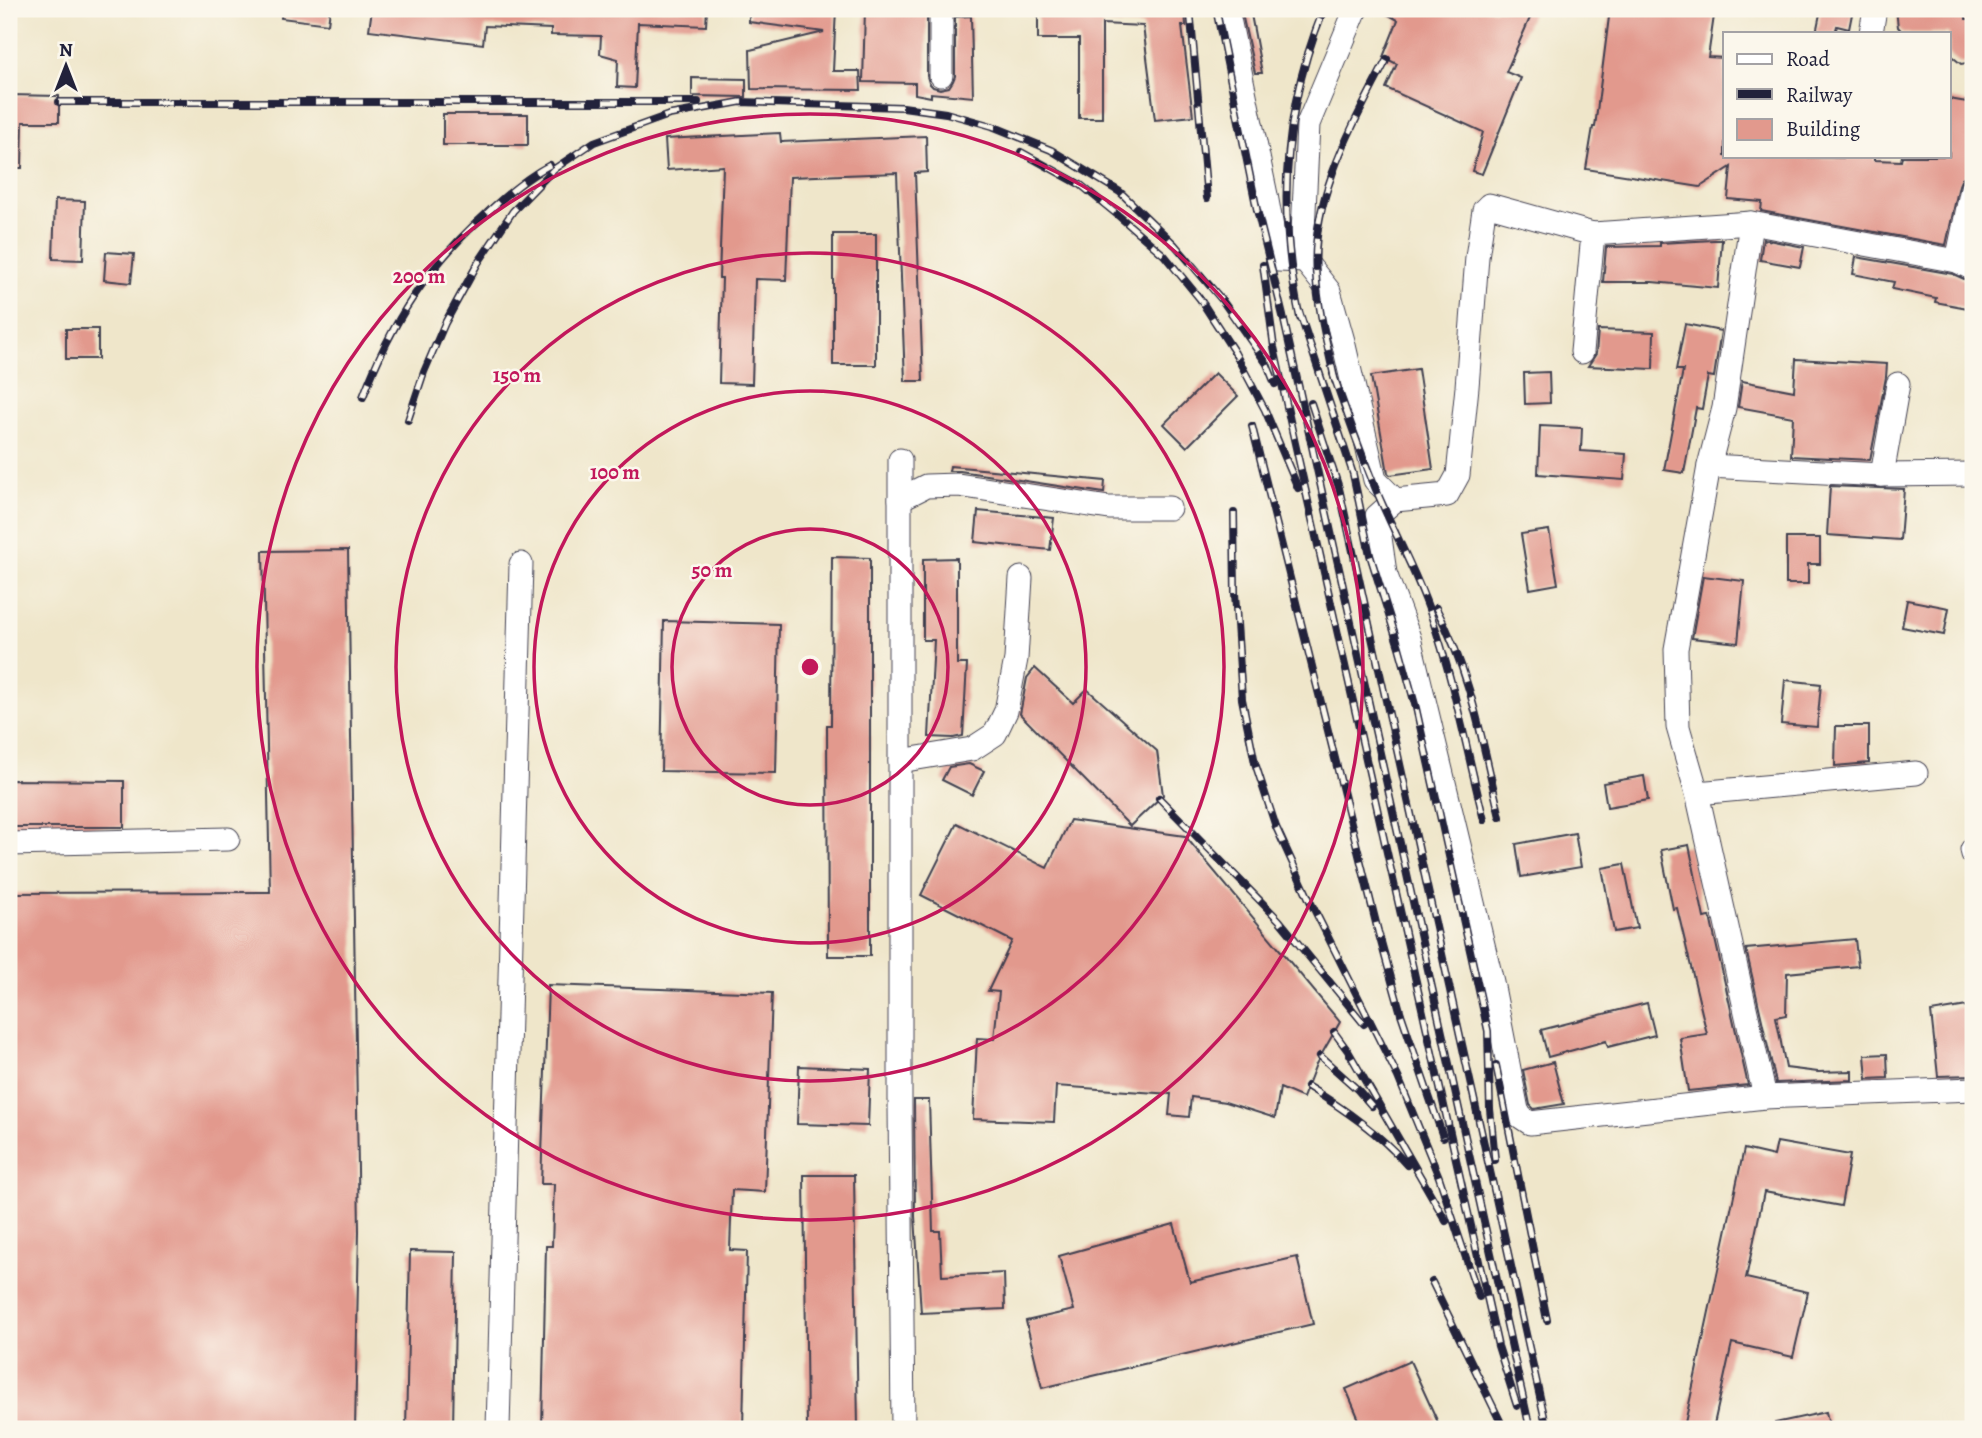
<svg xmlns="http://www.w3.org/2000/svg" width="1982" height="1438" font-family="Alegreya,serif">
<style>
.building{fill:#e2998d}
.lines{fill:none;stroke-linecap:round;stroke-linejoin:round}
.minor-casing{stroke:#413f50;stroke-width:25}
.minor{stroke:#fff;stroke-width:23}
.rail-casing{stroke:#22223b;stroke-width:8}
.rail{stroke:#fbf7ec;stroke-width:5;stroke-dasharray:16;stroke-linecap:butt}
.ring{fill:none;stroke:#c2185b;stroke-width:3.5}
.centre{fill:#c2185b;stroke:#fbf7ec;stroke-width:3.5}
.ring-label{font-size:21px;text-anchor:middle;font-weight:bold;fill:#c2185b;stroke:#fbf7ec;stroke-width:5;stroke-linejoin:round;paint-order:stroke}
</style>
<rect width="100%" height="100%" fill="#fbf7ec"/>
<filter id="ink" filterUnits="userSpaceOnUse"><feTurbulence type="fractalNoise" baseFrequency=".0143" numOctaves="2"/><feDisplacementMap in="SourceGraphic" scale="14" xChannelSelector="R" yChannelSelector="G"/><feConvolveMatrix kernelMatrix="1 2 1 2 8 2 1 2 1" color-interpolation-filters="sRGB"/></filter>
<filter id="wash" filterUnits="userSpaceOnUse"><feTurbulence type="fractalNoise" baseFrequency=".00686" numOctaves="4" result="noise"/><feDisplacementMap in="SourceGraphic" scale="28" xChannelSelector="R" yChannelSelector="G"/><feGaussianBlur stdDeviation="1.57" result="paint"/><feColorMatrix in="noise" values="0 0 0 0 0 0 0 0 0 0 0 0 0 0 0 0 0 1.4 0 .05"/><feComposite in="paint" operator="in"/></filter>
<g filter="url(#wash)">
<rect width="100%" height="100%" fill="#efe6ca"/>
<g id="blocks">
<g class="building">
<polygon points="282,9 330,9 328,24 281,18"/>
<polygon points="372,9 707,9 706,26 638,23 635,88 617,87 618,59 600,54 601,36 551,35 551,29 485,26 483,44 369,30"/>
<polygon points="749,9 836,9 833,71 860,71 861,90 751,89 750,50 824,32 749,22"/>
<polygon points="865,9 927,9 927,76 929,83 933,87 940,89 949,87 953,81 955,76 955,17 971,16 973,97 931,93 931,97 915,94 915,83 863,82"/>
<polygon points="1038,9 1185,9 1186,26 1182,26 1193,116 1155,120 1143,26 1102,24 1102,118 1079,118 1079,39 1038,39"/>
<polygon points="1241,9 1250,9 1262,73 1255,73"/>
<polygon points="1378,9 1534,9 1506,72 1521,78 1482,174 1472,171 1483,132 1386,88 1397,64 1383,57 1398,20"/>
<polygon points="1610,9 1715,9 1708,57 1725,58 1725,156 1859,158 1859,156 1874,156 1874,160 1901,161 1902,156 1949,156 1949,99 1973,103 1973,174 1967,175 1962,178 1959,185 1946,245 1761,211 1762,202 1728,199 1731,167 1700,187 1586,169 1593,127 1595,127"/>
<polygon points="1821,9 1853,9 1849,29 1837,26 1835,33 1816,33"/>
<polygon points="1896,9 1966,9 1966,19 1973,19 1973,62 1961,64 1949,54 1949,33 1903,33 1898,27"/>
<polygon points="692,78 746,79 746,97 692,96"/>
<polygon points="9,95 59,96 59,122 23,122 22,168 9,168"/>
<rect x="443" y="114" width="85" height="31"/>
<polygon points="780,133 781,142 926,136 927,172 915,173 923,381 905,381 897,173 790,177 786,280 755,279 752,384 719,383 722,278 719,278 723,166 667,170 665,139"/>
<polygon points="55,200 85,201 83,260 53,259"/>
<rect x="833" y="234" width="43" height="131"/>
<polygon points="1763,239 1804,247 1800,267 1760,260"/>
<polygon points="1714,240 1722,240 1718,288 1652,282 1603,282 1606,247 1660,246 1660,243"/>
<polygon points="106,252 134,254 131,283 104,280"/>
<polygon points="1856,257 1953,274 1973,283 1973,309 1935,302 1936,298 1892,289 1894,282 1853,274"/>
<polygon points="1685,324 1721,331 1714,377 1708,376 1702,409 1696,408 1684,473 1664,470 1683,370 1676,370"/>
<rect x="66" y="329" width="32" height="30"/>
<polygon points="1598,330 1654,332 1653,369 1588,366 1596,354"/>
<polygon points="1796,359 1887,364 1886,377 1870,460 1791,456 1793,417 1738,407 1742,381 1794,391"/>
<polygon points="1418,369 1433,469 1390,475 1388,473 1371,376"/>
<polygon points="1549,372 1550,403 1525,404 1524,373"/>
<polygon points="1215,373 1238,396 1187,447 1164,424"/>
<polygon points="1540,426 1582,428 1581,451 1626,454 1624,480 1538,474"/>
<polygon points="950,466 1105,481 1104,493 960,471 949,471"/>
<polygon points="1830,486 1904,489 1900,540 1827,535"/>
<polygon points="978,511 1054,518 1050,550 975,542"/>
<polygon points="1549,530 1558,584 1530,589 1521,534"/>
<polygon points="1786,538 1820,538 1820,564 1808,564 1808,584 1786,584"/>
<polygon points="348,550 359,1231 355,1429 9,1429 9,893 270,892 263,551"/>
<polygon points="832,557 870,558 870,956 828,956 827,725 831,725"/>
<polygon points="957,558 957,664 967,664 963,736 953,738 929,737 934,640 923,640 923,559"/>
<polygon points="1703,576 1744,581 1738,643 1692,638"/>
<polygon points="1907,600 1949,608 1944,635 1902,627"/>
<polygon points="664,621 779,624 776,773 661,771"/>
<polygon points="1035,668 1073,703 1087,689 1157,751 1163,795 1130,826 1020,714 1027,678"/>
<polygon points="1785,680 1821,684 1817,727 1781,724"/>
<polygon points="1836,726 1869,726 1869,763 1835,766"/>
<polygon points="969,764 984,771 972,795 942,780 949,767"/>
<polygon points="1644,776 1648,800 1607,807 1603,783"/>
<polygon points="9,780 124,781 124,827 9,827"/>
<polygon points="1070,820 1185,836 1340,1022 1316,1064 1303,1098 1280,1088 1275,1118 1225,1102 1191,1097 1189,1117 1169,1115 1171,1094 1056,1086 1054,1122 973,1119 977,1038 994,1039 999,992 988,991 1012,941 921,895 957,823 1047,868"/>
<polygon points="1575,833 1581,867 1521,877 1516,844"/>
<polygon points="1689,845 1704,918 1710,917 1748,1085 1688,1091 1680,1038 1707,1034 1677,908 1673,909 1661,850"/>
<polygon points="1624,864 1637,928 1614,932 1602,868"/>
<polygon points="1855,939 1858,966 1787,973 1786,1015 1776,1017 1786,1068 1818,1072 1852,1071 1852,1080 1776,1083 1746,949"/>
<polygon points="548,985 772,993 765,1192 732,1190 730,1250 747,1251 743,1429 542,1429 546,1246 552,1246 554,1184 541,1184"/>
<polygon points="1647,1003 1655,1035 1608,1047 1606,1041 1548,1057 1541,1030"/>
<polygon points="1973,1005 1973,1075 1938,1076 1931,1012"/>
<polygon points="1887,1054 1888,1078 1867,1079 1865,1055"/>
<polygon points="1553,1062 1564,1104 1534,1109 1530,1105 1523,1070"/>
<polygon points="799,1066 870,1069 868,1126 797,1124"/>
<polygon points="914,1100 929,1100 933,1231 940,1231 942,1276 1004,1273 1005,1309 921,1313 915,1216"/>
<polygon points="1777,1142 1850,1155 1841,1206 1764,1192 1746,1278 1808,1292 1793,1357 1732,1343 1713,1429 1685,1423 1744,1149 1774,1156"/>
<polygon points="804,1175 854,1175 858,1429 807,1429"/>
<polygon points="1174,1224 1190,1282 1297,1257 1313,1324 1042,1388 1026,1321 1074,1310 1059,1256"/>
<polygon points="410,1251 456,1252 453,1429 406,1429"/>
<polygon points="1410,1361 1441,1429 1363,1429 1346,1389"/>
<polygon points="1826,1412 1830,1429 1775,1429 1775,1423"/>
</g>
</g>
</g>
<g filter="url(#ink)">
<use href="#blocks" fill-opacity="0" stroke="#413f50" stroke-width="2"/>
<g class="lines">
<defs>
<g id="minor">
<polyline points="941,9 941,75"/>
<polyline points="1227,9 1266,195 1278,260 1305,261"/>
<polyline points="1356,9 1308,124 1303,233 1305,261 1329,291 1343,341 1375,480 1395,500 1447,495 1458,475 1467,387 1477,257 1484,210 1489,205 1593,234 1751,223"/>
<polyline points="1871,33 1875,9"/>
<polyline points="1957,261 1972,188"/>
<polyline points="1973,269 1957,261 1751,223 1724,408 1709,466 1676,649 1678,727 1697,793 1765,1097 1973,1089"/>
<polyline points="1582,352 1593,234"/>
<polyline points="900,460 900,1106 903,1429"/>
<polyline points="1709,466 1882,475 1973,474"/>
<polyline points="1882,475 1898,384"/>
<polyline points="900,499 926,486 958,485 1109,508 1169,508"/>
<polyline points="1395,500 1377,516 1385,573 1409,638 1439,762 1492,982 1517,1110 1521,1117 1530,1123 1765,1097"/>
<polyline points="900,761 972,749 995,734 1006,711 1016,659 1021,578"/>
<polyline points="1697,793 1916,773"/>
<polyline points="9,844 228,839"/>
<polyline points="1972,850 1973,854"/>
<polyline points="498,1429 521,564"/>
</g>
</defs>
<use href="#minor" class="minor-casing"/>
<use href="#minor" class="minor"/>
<defs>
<g id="rail">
<polyline points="1190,9 1207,198"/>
<polyline points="1216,9 1257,210 1283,316 1530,1429"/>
<polyline points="59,102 698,102"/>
<polyline points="1021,152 1081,185 1120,217 1164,255 1200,299 1235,353 1265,410 1298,488"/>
<polyline points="1263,265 1274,347 1292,430 1498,1346 1517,1406"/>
<polyline points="1299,311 1353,474 1370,555 1399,647 1416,708 1488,1031 1490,1109 1495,1160"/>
<path d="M1300 318C1277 213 1283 108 1324 9"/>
<path d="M1333 374C1349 419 1364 464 1384 508 1400 544 1418 577 1431 615 1454 681 1467 752 1484 820"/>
<path d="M1335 381C1328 347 1318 311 1316 275 1310 198 1353 125 1387 59"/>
<path d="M363 397C391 322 428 266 487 213 506 195 527 177 550 165"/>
<polyline points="1311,403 1339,488 1547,1429"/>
<polyline points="408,420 424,372 445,323 478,263 513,211 554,169 594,142 669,115 740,102 903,107 946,113 992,126 1051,150 1120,192 1175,245 1222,300 1267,364 1275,384"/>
<polyline points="1252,426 1378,931 1401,1014 1443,1137"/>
<polyline points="1234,513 1235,593 1242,699 1255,763 1276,827 1310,901 1398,1077 1439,1177 1479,1297"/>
<path d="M1436 608C1471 672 1483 746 1500 817"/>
<polyline points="1159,798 1279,920 1364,1024"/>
<polyline points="1334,1032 1348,1051 1446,1221"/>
<polyline points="1320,1056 1358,1090 1372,1106"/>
<polyline points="1496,1065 1547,1320"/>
<path d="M1307 1086C1344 1109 1379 1133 1407 1165"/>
<polyline points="1432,1282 1504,1429"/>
</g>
</defs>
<use href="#rail" class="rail-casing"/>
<use href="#rail" class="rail"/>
</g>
</g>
<g class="ring">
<circle cx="810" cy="667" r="138"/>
<circle cx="810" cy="667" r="276"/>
<circle cx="810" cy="667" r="414"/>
<circle cx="810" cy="667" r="553"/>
</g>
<circle cx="810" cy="667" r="10" class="centre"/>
<g class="ring-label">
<text x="419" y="283">200 m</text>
<text x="517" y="382">150 m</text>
<text x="615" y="479">100 m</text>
<text x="712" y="577">50 m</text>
</g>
<rect width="1982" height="1438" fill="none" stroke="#fbf7ec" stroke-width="35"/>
<rect x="1723" y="32" width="228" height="126" fill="#fbf7ec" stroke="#a4a2a5" stroke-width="2"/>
<rect x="1737" y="54" width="35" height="10" fill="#ffffff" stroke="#a4a2a5" stroke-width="2"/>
<text x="1786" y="66" font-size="21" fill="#22223b">Road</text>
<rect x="1737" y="89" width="35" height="10" fill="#22223b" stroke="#a4a2a5" stroke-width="2"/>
<text x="1786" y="102" font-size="21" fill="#22223b">Railway</text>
<rect x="1737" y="119" width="35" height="21" fill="#e2998d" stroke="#a4a2a5" stroke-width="2"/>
<text x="1786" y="136" font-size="21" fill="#22223b">Building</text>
<g transform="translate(66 66)" stroke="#fbf7ec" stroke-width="5" paint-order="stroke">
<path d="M0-5L12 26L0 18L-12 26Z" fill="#22223b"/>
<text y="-10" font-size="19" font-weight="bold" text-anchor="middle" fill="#22223b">N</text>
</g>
</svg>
